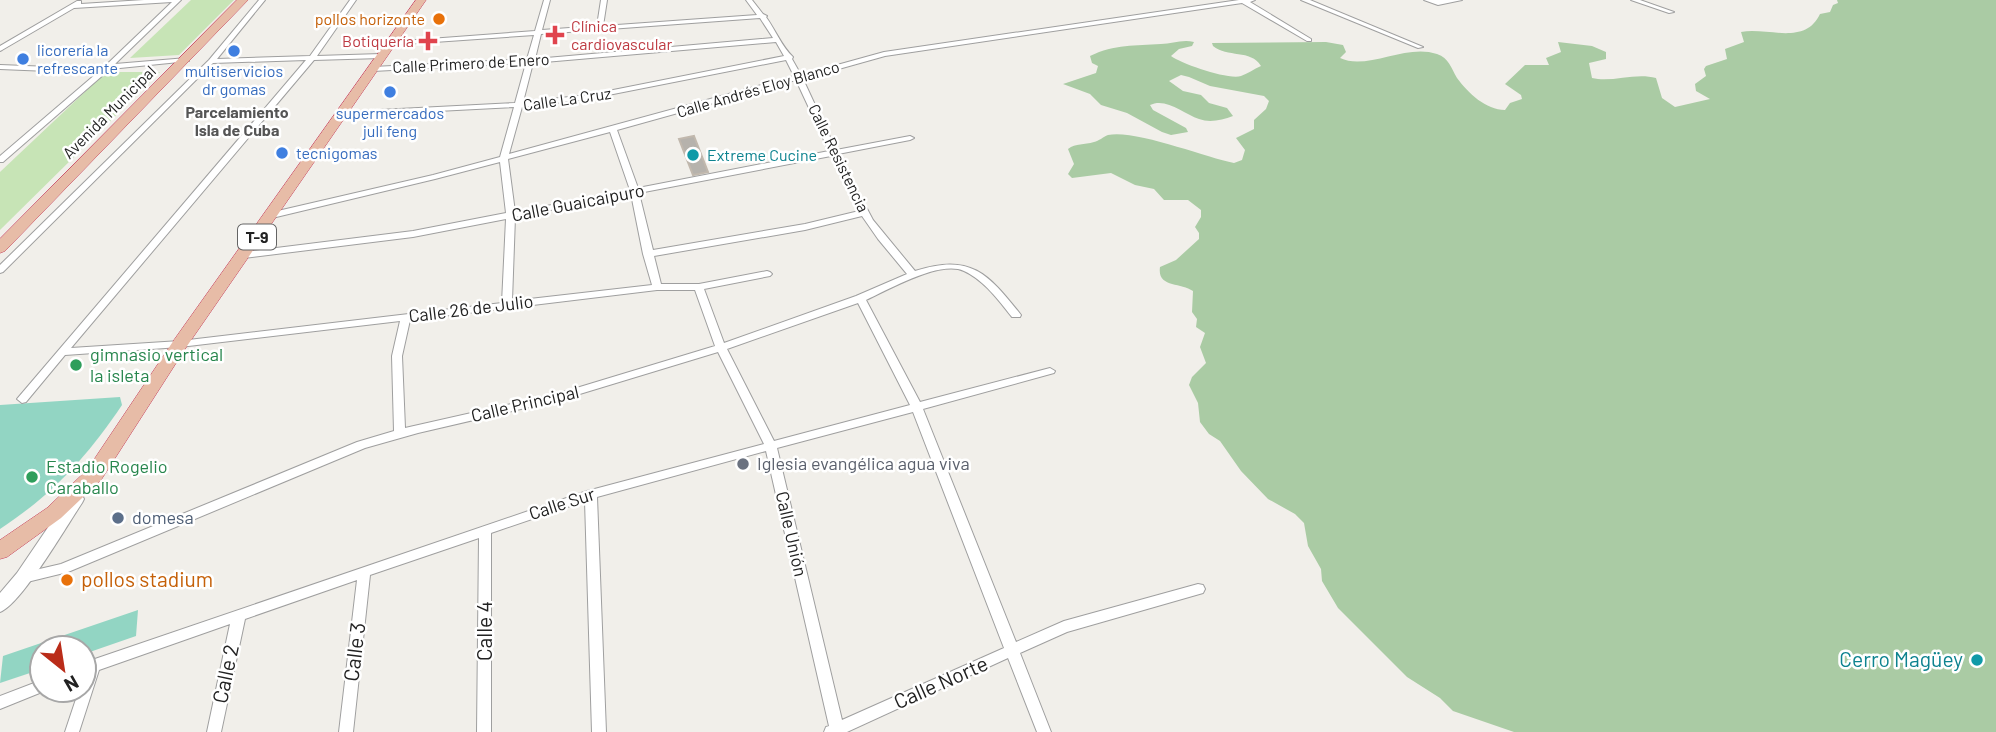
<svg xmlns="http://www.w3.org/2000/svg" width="1996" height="732" font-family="Barlow,sans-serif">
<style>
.grass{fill:#c7e4b6}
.forest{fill:#aacba4}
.pitch{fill:#92d5c3}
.building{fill:#b6b2ac;stroke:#c1b8ad;stroke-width:2}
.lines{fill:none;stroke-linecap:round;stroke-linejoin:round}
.minor-casing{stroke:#9f9f9f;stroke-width:2}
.tertiary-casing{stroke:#9f9f9f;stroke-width:2}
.trunk-casing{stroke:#c63f5d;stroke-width:1}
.minor{fill:#fff;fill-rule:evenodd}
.tertiary{fill:#fff;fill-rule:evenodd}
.trunk{fill:#e7bca7;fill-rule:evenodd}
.food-dot{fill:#e8710a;stroke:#fff;stroke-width:2.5}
.health-dot{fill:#e0444e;stroke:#fff;stroke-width:2.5}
.shop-dot{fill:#3f7fe0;stroke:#fff;stroke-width:2.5}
.culture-dot{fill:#0f9aa8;stroke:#fff;stroke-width:2.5}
.leisure-dot{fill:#2e9e5b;stroke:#fff;stroke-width:2.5}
.worship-dot{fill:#6b7280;stroke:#fff;stroke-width:2.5}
.service-dot{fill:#5c6f8a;stroke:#fff;stroke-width:2.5}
.labels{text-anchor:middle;stroke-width:5;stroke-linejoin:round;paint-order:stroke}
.far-food-label{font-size:16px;fill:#c56008;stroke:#fff;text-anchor:end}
.far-health-label{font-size:16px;fill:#be3a42;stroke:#fff;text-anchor:start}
.far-shop-label{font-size:16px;fill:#366cbe;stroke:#fff;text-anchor:start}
.far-street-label{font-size:16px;fill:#222;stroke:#fff}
.far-neighbourhood-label{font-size:16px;font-weight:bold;fill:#555;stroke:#fff}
.far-culture-label{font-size:16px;fill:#0d838f;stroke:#fff;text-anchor:start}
.shield{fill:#fff;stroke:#646464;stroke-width:2}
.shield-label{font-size:16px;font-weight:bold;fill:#222}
.street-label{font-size:18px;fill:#222;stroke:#fff}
.leisure-label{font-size:18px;fill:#27864d;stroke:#fff;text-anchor:start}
.worship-label{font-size:18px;fill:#5b616d;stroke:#fff;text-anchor:start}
.service-label{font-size:18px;fill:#4e5e75;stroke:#fff;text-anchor:start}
.near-food-label{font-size:21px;fill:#c56008;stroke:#fff;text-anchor:start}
.near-street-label{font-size:21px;fill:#222;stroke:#fff}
.near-culture-label{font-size:21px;fill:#0d838f;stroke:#fff;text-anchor:end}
</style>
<rect width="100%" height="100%" fill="#f1efea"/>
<g class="grass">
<polygon points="191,0 234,0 179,55 130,58"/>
<polygon points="106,72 160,72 0,230 0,172"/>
</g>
<path class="forest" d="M1837 0H1996V732H1514L1453 711 1440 698 1407 677 1338 608 1322 581 1321 569 1308 546 1304 523 1295 514 1268 499 1241 471 1220 441 1209 434 1200 422 1198 403 1189 385 1192 377 1206 363 1200 347 1205 333 1196 327 1197 319 1192 312 1193 291C1181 282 1157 288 1160 267L1176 260 1199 239V233L1195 227 1201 217V210L1188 200H1164L1154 189 1135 185 1111 173 1072 178 1068 174 1074 164 1068 149C1076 143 1084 145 1094 142 1099 141 1103 137 1108 135 1134 129 1205 157 1234 163L1242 160 1245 150 1236 138 1254 129V120L1266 109 1269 101 1264 96 1210 86 1189 77 1181 75 1169 81 1183 91 1201 95 1209 103 1227 108 1233 116C1222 120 1210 123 1199 119 1184 114 1166 97 1150 105L1153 110 1186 128 1188 132 1171 135 1162 132 1127 113 1101 105 1090 94 1063 84 1096 73 1098 66 1092 63 1090 56C1115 44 1135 46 1161 44 1172 44 1182 39 1194 42L1192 46 1179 49 1171 56C1182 64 1228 80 1241 76 1247 74 1254 69 1261 66 1251 49 1227 58 1213 46L1212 43 1326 42 1343 45 1346 52 1340 58C1367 71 1406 43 1437 54 1449 58 1451 68 1457 78 1468 93 1486 110 1505 110L1510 103 1522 99 1521 95 1505 84 1525 65H1549L1546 58 1561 52 1558 42 1592 46 1606 52V59L1589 63 1592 78C1612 83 1635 72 1656 78L1662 98 1675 107 1710 99 1696 91 1695 84 1706 76 1704 69 1706 66 1727 59 1725 49 1744 42 1741 32C1768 27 1805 46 1820 14L1830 12 1833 5 1838 3Z"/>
<g class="pitch">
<path d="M120 397 122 405C87 457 53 494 0 529V405Z"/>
<polygon points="138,610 136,636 84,654 84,648 42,648 42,669 0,683 3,656"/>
</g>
<polygon class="building" points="694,136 708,172 693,175 679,139"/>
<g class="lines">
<defs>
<g id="minor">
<polygon points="144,0 181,0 115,64 187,58 189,59 189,61 110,69 3,162 0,162 0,156 97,73 0,69 0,65 102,69 172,2 74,8 2,50 0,51 0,46 77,1 81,1 81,4"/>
<path d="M259 0H265L217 59 310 56 350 0H356L317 56 381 54 384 56 381 58 314 60 71 348 180 341 502 303 506 219 413 237 244 258 239 255 244 252 413 231 506 213 500 162 435 179 272 218 268 215 269 213 433 175 500 157 514 107 341 116 337 114 341 112 515 103 526 63 373 71 369 69 373 67 527 59 534 35 391 45 389 44V42L535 31 544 0H550L542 30 597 26 601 0H607L603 26 757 15 746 0H752L763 14 767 16 766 17C776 31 782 47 793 57L792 59 801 75 884 52 1239 0H1255L1250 2 1311 39V41H1307L1242 3 885 56 803 79 836 150 910 136 914 138 910 140 838 154 873 220 915 271C970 253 988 273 1021 315L1020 317H1012C999 301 984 280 964 271 940 260 890 289 866 300L920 402 1050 368 1055 371 1054 373 923 409 1016 642 1064 621 1198 584 1203 585 1205 589 1203 593 1067 632 1020 653 1051 732H1037L1008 658 847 732H824L826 727 829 726 766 451 597 497 606 732H592L585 501 491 533V732H477L479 538 370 575 353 732H339L357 580 245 619 221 732H207L230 624 99 670 79 732H65L79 690H84V663L89 661 587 491 764 444 718 352 560 400 418 433 365 448 68 572 23 583 18 582 17 578 18 574 61 564 357 442 394 431 392 356 400 321 180 347 65 355 26 402 22 403 17 399 306 60 213 63 3 272 0 273V265L209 60ZM760 18 773 38 535 59 541 34ZM776 42 784 56 588 95 523 102 533 63ZM786 60 794 76 509 154 522 107 588 99ZM796 80 829 151 638 188 617 130ZM610 132 630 190 515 212 508 159ZM831 156 859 211 805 224 653 250 639 193ZM631 194 643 254 652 285 512 301 515 217ZM862 216 878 239 907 274 856 296 724 343 704 289 770 276 772 274 770 272 767 271 699 284H661L654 256 805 230ZM657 290H695L715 346 560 393 405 428 402 356 410 320ZM858 303 910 405 774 441 727 349ZM913 412 1004 648 842 720 777 448Z"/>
<polygon points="1301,0 1310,0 1423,47 1418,48"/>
<polygon points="1424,0 1462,0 1438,5"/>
<polygon points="1631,0 1640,0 1674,12 1669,13"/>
<polygon points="42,680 42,690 47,690 0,709 0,696"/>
</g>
<path id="tertiary" d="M76 493 82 495 84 499 82 503C67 525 21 605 0 612V593L17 573 70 495Z"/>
<g id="trunk">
<polygon points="237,0 248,0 5,251 0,253 0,239"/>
<polygon points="416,0 426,0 187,346 101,480 61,518 7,557 0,559 0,540 47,508 87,470 174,340"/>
</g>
</defs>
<use href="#minor" class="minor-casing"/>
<use href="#tertiary" class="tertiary-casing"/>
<use href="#trunk" class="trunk-casing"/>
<use href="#minor" class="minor"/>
<use href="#tertiary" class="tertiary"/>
<use href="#trunk" class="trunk"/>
</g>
<g class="food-dot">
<circle cx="439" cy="19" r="7"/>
<circle cx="67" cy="580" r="7"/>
</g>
<g class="health-dot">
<path d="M551.5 24.5h7v7h7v7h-7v7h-7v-7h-7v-7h7z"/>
<path d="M424.5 30.5h7v7h7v7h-7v7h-7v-7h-7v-7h7z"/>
</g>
<g class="shop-dot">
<circle cx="234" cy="51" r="7"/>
<circle cx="23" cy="59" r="7"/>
<circle cx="390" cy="92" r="7"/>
<circle cx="282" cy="153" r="7"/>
</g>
<g class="culture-dot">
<circle cx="693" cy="155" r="7"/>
<circle cx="1977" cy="660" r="7"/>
</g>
<g class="leisure-dot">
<circle cx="76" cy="365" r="7"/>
<circle cx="32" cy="477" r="7"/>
</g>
<circle class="worship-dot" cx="743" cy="464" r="7"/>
<circle class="service-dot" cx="118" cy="518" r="7"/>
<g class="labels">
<g class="far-food-label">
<text x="425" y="25">pollos horizonte</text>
</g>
<g class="far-health-label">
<text x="571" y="32">Clínica<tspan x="571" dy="18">cardiovascular</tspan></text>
<text x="414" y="47" text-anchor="end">Botiquería</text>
</g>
<g class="far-shop-label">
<text x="37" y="56">licorería la<tspan x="37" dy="18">refrescante</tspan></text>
<text x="234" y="77" text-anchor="middle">multiservicios<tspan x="234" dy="18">dr gomas</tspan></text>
<text x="390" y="119" text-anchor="middle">supermercados<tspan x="390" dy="18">juli feng</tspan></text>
<text x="296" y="159">tecnigomas</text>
</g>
<g class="far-street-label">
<text transform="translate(471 63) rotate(-3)" y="6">Calle Primero de Enero</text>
<text transform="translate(758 89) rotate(-16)" y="6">Calle Andrés Eloy Blanco</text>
<text transform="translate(567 99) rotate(-8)" y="6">Calle La Cruz</text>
<text transform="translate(109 112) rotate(-45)" y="6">Avenida Municipal</text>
<text transform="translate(839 158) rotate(64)" y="6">Calle Resistencia</text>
</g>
<g class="far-neighbourhood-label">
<text x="237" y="118">Parcelamiento<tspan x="237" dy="18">Isla de Cuba</tspan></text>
</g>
<g class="far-culture-label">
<text x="707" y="161">Extreme Cucine</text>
</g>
<rect class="shield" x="238" y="224.5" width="38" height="25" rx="5"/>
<g class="shield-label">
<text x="257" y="243">T-9</text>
</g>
<g class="street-label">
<text transform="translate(578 203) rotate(-11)" y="6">Calle Guaicaipuro</text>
<text transform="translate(471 309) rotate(-7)" y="6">Calle 26 de Julio</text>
<text transform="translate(525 404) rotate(-13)" y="6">Calle Principal</text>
<text transform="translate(562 504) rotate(-18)" y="6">Calle Sur</text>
<text transform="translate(791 534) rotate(77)" y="6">Calle Unión</text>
</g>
<g class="leisure-label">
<text x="90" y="361">gimnasio vertical<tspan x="90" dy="21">la isleta</tspan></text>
<text x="46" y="473">Estadio Rogelio<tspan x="46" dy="21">Caraballo</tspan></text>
</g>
<g class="worship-label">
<text x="757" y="470">Iglesia evangélica agua viva</text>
</g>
<g class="service-label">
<text x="132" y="524">domesa</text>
</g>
<g class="near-food-label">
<text x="81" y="587">pollos stadium</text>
</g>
<g class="near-street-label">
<text transform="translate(485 631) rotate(-90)" y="7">Calle 4</text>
<text transform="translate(355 652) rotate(-83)" y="7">Calle 3</text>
<text transform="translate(226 674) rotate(-78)" y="7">Calle 2</text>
<text transform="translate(941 683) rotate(-24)" y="7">Calle Norte</text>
</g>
<g class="near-culture-label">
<text x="1963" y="667">Cerro Magüey</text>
</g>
</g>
<g transform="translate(63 669) rotate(150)"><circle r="33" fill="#ffffff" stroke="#a7a7a7" stroke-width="2"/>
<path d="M0-5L12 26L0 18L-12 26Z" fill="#ba2c19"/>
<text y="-10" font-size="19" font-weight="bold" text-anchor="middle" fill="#222222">N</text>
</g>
</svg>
